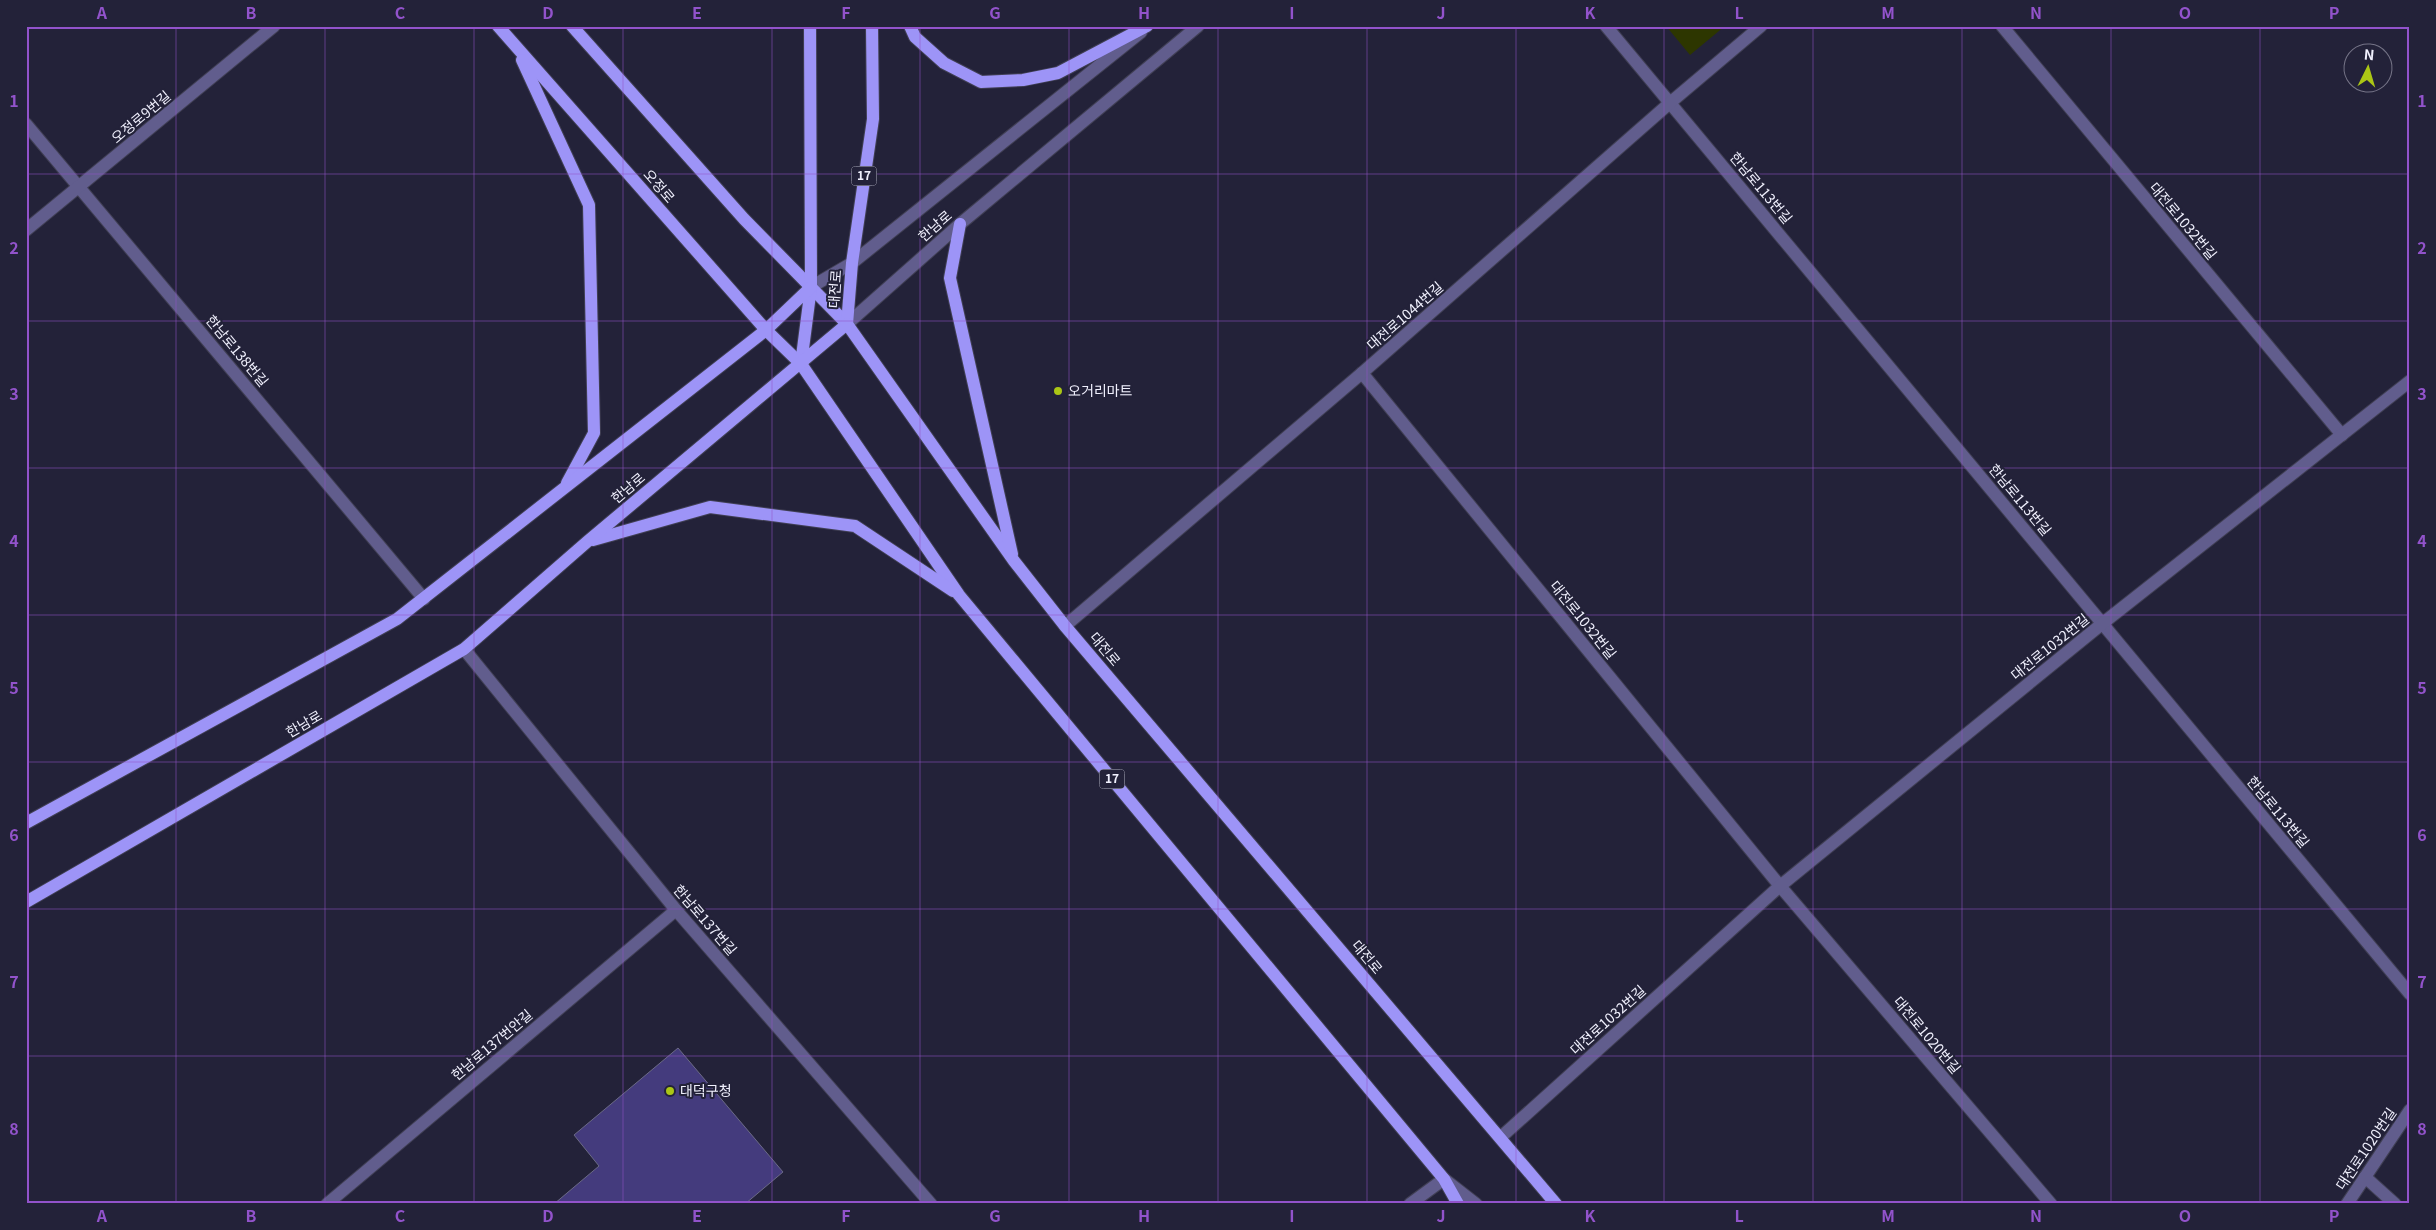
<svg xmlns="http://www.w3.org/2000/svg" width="2436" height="1230" font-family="Georgia,'Noto Sans KR',serif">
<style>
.green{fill:#2d3600}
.building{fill:#443b7d;stroke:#6b6a86}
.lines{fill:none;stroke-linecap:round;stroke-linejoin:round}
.minor-casing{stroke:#403f54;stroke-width:14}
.major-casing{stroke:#403f54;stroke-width:14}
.minor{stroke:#615d8d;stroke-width:12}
.major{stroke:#9d94f7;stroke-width:12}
.grid{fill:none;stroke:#9253cb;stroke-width:1;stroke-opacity:0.55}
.poi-dot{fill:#abc615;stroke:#232239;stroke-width:2}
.labels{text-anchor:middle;stroke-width:4;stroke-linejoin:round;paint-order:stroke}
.shield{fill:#232239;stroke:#b2b2c2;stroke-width:1}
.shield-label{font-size:12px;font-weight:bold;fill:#f0f0fd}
.street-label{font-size:14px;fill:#f0f0fd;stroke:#232239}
.poi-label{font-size:14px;fill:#f0f0fd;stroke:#232239;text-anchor:start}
.neatline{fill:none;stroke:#9253cb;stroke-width:2}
.grid-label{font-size:16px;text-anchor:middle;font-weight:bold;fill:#9253cb}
</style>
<rect width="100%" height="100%" fill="#232239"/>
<polygon class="green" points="1666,26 1725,26 1690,55"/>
<polygon class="building" points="678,1048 783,1172 745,1204 554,1204 599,1166 574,1135"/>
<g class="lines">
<defs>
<g id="minor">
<polyline points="1606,26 2410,994"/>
<polyline points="2002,26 2342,435"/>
<polyline points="26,124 424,599"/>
<polyline points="26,230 274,26"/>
<polyline points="811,287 852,263 1141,32"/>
<polyline points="847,324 960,224 1198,26"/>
<polyline points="1362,373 1780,886 2051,1204"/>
<polyline points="1065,626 1362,373 1671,102 1761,26"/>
<polyline points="464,649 676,910 931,1204"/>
<polyline points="1501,1137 1780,886 2103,623 2410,381"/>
<polyline points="2365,1177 2395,1204"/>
<polyline points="327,1204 676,910"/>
<polyline points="1410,1204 1444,1179 1476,1204"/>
<polyline points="2347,1204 2410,1110"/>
</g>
<g id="major">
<polyline points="498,26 766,330 801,364 959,595 1444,1179 1458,1204"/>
<polyline points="572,26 744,219 847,324 1014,561 1065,626 1556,1204"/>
<polyline points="910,26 915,37 944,63 981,82 1023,80 1058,73 1147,26"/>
<polyline points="522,60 589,205 594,433 567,483"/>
<polyline points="960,224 950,278 1012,554"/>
<polyline points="847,324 852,263 873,119 872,26"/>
<polyline points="801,364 811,287 810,26"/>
<polyline points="593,540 710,507 855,526 953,591"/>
<polyline points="26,823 397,619 766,330 811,287"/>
<polyline points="26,902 464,649 588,541 847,324"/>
</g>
</defs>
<use href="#minor" class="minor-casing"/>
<use href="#major" class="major-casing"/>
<use href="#minor" class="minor"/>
<use href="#major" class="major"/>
</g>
<path class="grid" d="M176 26V1204M325 26V1204M474 26V1204M623 26V1204M772 26V1204M920 26V1204M1069 26V1204M1218 26V1204M1367 26V1204M1516 26V1204M1664 26V1204M1813 26V1204M1962 26V1204M2111 26V1204M2260 26V1204M26 174H2410M26 321H2410M26 468H2410M26 615H2410M26 762H2410M26 909H2410M26 1056H2410"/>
<g class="poi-dot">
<circle cx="1058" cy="391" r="5"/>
<circle cx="670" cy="1091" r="5"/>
</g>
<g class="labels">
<g class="shield">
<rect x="851.5" y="166.5" width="25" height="19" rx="4"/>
<rect x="1099.5" y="769.5" width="25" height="19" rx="4"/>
</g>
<g class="shield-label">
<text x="864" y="180">17</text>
<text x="1112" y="783">17</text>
</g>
<g class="street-label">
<text transform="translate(141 117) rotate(-40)" y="5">오정로9번길</text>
<text transform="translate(659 186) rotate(49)" y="5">오정로</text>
<text transform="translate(1761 188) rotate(50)" y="5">한남로113번길</text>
<text transform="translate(2183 221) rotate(50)" y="5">대전로1032번길</text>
<text transform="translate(935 226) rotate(-41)" y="5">한남로</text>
<text transform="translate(835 289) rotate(-86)" y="5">대전로</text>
<text transform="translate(1405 316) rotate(-41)" y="5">대전로1044번길</text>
<text transform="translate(237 351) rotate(50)" y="5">한남로138번길</text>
<text transform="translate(628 488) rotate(-40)" y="5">한남로</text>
<text transform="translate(2020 500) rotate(50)" y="5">한남로113번길</text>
<text transform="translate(1583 620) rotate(51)" y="5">대전로1032번길</text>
<text transform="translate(2050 647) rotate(-39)" y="5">대전로1032번길</text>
<text transform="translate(1105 649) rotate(50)" y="5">대전로</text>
<text transform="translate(304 724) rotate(-30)" y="5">한남로</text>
<text transform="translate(2278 812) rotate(50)" y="5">한남로113번길</text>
<text transform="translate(705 920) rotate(49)" y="5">한남로137번길</text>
<text transform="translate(1367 957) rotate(50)" y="5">대전로</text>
<text transform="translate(1608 1020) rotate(-42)" y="5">대전로1032번길</text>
<text transform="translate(1927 1035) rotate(50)" y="5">대전로1020번길</text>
<text transform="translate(492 1045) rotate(-40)" y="5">한남로137번안길</text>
<text transform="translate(2366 1149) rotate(-56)" y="5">대전로1020번길</text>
</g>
<g class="poi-label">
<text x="1068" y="396">오거리마트</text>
<text x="680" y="1096">대덕구청</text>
</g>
</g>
<rect width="2436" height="1230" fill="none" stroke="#232239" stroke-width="55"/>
<g transform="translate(2368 68) rotate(5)"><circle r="24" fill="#232239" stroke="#757487"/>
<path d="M0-4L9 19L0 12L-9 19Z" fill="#abc615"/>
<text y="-8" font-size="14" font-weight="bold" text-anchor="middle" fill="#f0f0fd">N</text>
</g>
<rect x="28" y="28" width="2380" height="1174" class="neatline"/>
<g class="grid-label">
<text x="102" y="19">A</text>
<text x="251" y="19">B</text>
<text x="400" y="19">C</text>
<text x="548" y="19">D</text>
<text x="697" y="19">E</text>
<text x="846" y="19">F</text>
<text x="995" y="19">G</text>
<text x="1144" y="19">H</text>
<text x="1292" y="19">I</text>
<text x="1441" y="19">J</text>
<text x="1590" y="19">K</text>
<text x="1739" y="19">L</text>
<text x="1888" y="19">M</text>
<text x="2036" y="19">N</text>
<text x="2185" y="19">O</text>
<text x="2334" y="19">P</text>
<text x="14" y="107">1</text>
<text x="2422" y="107">1</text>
<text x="14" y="254">2</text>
<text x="2422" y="254">2</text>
<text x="14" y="400">3</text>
<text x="2422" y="400">3</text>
<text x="14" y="547">4</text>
<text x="2422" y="547">4</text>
<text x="14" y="694">5</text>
<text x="2422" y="694">5</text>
<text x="14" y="841">6</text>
<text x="2422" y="841">6</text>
<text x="14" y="988">7</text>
<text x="2422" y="988">7</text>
<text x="14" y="1135">8</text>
<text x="2422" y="1135">8</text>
<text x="102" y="1222">A</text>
<text x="251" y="1222">B</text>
<text x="400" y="1222">C</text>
<text x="548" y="1222">D</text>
<text x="697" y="1222">E</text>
<text x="846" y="1222">F</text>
<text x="995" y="1222">G</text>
<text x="1144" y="1222">H</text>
<text x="1292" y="1222">I</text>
<text x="1441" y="1222">J</text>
<text x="1590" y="1222">K</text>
<text x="1739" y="1222">L</text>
<text x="1888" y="1222">M</text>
<text x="2036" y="1222">N</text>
<text x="2185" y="1222">O</text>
<text x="2334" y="1222">P</text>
</g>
</svg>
